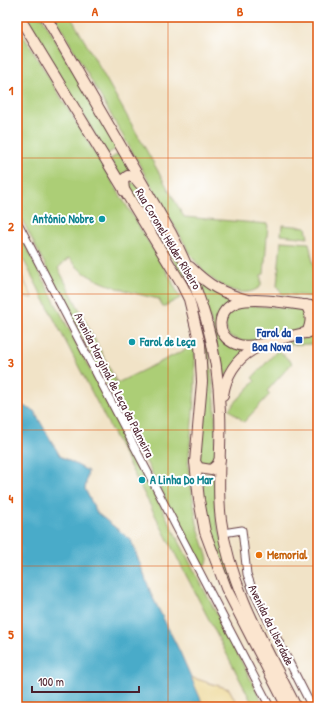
<svg xmlns="http://www.w3.org/2000/svg" width="335" height="724" font-family="'Patrick Hand',sans-serif">
<style>
.green{fill:#acce76;stroke:#7b7650}
.sand{fill:#eeda9e;stroke:#9c7c64}
.water{fill:#4aabc9;stroke:#4a657a}
.lines{fill:none;stroke-linecap:round;stroke-linejoin:round}
.street-casing{stroke:#633c42;stroke-width:9}
.secondary-casing{stroke:#633c42;stroke-width:12}
.street{stroke:#fff;stroke-width:7}
.secondary{stroke:#fbe5cf;stroke-width:10}
.grid{fill:none;stroke:#e0560e;stroke-width:1;stroke-opacity:0.55}
.culture-dot{fill:#0f9aa8;stroke:#fff;stroke-width:1.5}
.transit-dot{fill:#1a4fb4;stroke:#fff;stroke-width:1.5}
.food-dot{fill:#e8710a;stroke:#fff;stroke-width:1.5}
.labels{text-anchor:middle;stroke-width:4;stroke-linejoin:round;paint-order:stroke}
.culture-label{font-size:12px;font-weight:bold;fill:#0d838f;stroke:#fff;text-anchor:start}
.street-label{font-size:12px;fill:#4a1f2b;stroke:#fff}
.transit-label{font-size:12px;font-weight:bold;fill:#164399;stroke:#fff;text-anchor:end}
.food-label{font-size:12px;font-weight:bold;fill:#c56008;stroke:#fff;text-anchor:start}
.neatline{fill:none;stroke:#e0560e;stroke-width:1.5}
.grid-label{font-size:13px;text-anchor:middle;font-weight:bold;fill:#e0560e}
</style>
<rect width="100%" height="100%" fill="#fff"/>
<filter id="ink" filterUnits="userSpaceOnUse"><feTurbulence type="fractalNoise" baseFrequency=".025" numOctaves="2"/><feDisplacementMap in="SourceGraphic" scale="8" xChannelSelector="R" yChannelSelector="G"/><feConvolveMatrix kernelMatrix="1 2 1 2 8 2 1 2 1" color-interpolation-filters="sRGB"/></filter>
<filter id="wash" filterUnits="userSpaceOnUse"><feTurbulence type="fractalNoise" baseFrequency=".012" numOctaves="4" result="noise"/><feDisplacementMap in="SourceGraphic" scale="16" xChannelSelector="R" yChannelSelector="G"/><feGaussianBlur stdDeviation="0.9" result="paint"/><feColorMatrix in="noise" values="0 0 0 0 0 0 0 0 0 0 0 0 0 0 0 0 0 1.4 0 .05"/><feComposite in="paint" operator="in"/></filter>
<g filter="url(#wash)">
<rect width="100%" height="100%" fill="#f1e3c7"/>
<g class="green">
<polygon points="24,17 42,17 117,148 107,154"/>
<path d="M55 17H71L184 217 268 224 264 274 261 275V286C243 302 214 284 201 268 193 260 188 249 182 239Z"/>
<path d="M17 25 171 279 180 298 163 307 159 299C139 295 98 284 82 271 77 268 73 262 69 258L58 268 117 383 195 345V390L188 466 197 524 208 559 207 563 204 566 200 565 197 561 17 210Z"/>
<polygon points="120,153 131,171 126,171 120,177 110,159"/>
<path d="M129 182 136 184 164 230 186 274 207 336 215 402 216 459 209 464 201 462 199 459C202 425 208 389 206 356 201 292 160 239 127 187Z"/>
<polygon points="282,225 306,227 308,238 281,235"/>
<polygon points="17,231 18,231 265,707 254,707 17,247 17,241 21,239"/>
<polygon points="281,241 309,243 318,286 318,297 282,294 277,286"/>
<polygon points="197,279 234,299 218,329 246,350 222,381 213,329"/>
<path d="M244 305 299 309 303 311 307 319 304 327 300 329 247 343 229 336C221 320 227 309 244 305Z"/>
<polygon points="318,335 318,344 276,345"/>
<polygon points="278,350 292,363 267,391 270,394 244,422 229,409 255,381 252,378"/>
<polygon points="199,474 215,474 217,523 248,620 237,603 206,522"/>
</g>
<g class="sand">
<polygon points="17,267 33,298 17,296"/>
<polygon points="190,677 229,689 239,707 202,707 201,700"/>
</g>
<polygon class="water" points="17,403 34,411 60,456 88,471 85,489 97,513 131,540 152,596 180,652 201,700 202,707 17,707"/>
</g>
<g filter="url(#ink)">
<g class="lines">
<defs>
<g id="street">
<polyline points="17,221 270,707"/>
<polyline points="223,533 242,530 247,574 253,591 312,707"/>
</g>
<g id="secondary">
<polyline points="19,17 182,285 189,299 200,344 202,382 195,462 199,500 205,532 226,588 287,707"/>
<path d="M46 17 171 233C201 291 218 346 220 412 222 448 216 485 221 520 230 588 266 647 296 707"/>
<polyline points="124,191 123,180 128,176 135,178 140,184"/>
<path d="M190 267C209 286 222 293 248 300"/>
<path d="M306 305C312 315 312 322 307 333"/>
<path d="M263 344C255 345 245 348 236 344 214 336 216 309 238 302 257 296 298 305 318 307"/>
<path d="M223 395C231 344 276 340 318 330"/>
<polyline points="195,462 199,468 211,470 217,465 220,459"/>
</g>
</defs>
<use href="#street" class="street-casing"/>
<use href="#secondary" class="secondary-casing"/>
<use href="#street" class="street"/>
<use href="#secondary" class="secondary"/>
</g>
</g>
<path class="grid" d="M168 17V707M17 158H318M17 294H318M17 430H318M17 566H318"/>
<g class="culture-dot">
<circle cx="102" cy="219" r="4"/>
<circle cx="132" cy="342" r="4"/>
<circle cx="142" cy="480" r="4"/>
</g>
<rect class="transit-dot" x="295" y="336" width="8" height="8" rx="2"/>
<circle class="food-dot" cx="259" cy="555" r="4"/>
<g class="labels">
<g class="culture-label">
<text x="94" y="223" text-anchor="end">António Nobre</text>
<text x="140" y="346">Farol de Leça</text>
<text x="150" y="484">A Linha Do Mar</text>
</g>
<g class="street-label">
<text transform="translate(168 239) rotate(59)" y="4">Rua Coronel Hélder Ribeiro</text>
<text transform="translate(114 385) rotate(63)" y="4">Avenida Marginal de Leça da Palmeira</text>
<text transform="translate(271 625) rotate(64)" y="4">Avenida da Liberdade</text>
</g>
<g class="transit-label">
<text x="291" y="337">Farol da<tspan x="291" dy="14">Boa Nova</tspan></text>
</g>
<g class="food-label">
<text x="267" y="559">Memorial</text>
</g>
</g>
<rect width="335" height="724" fill="none" stroke="#fff" stroke-width="44"/>
<path d="M32 686v6h107v-6" fill="none" stroke="#4a1f2b" stroke-width="2"/>
<text x="38" y="686" font-size="12" fill="#4a1f2b" stroke="#ffffff" stroke-width="3" paint-order="stroke">100 m</text>
<rect x="22" y="22" width="291" height="680" class="neatline"/>
<g class="grid-label">
<text x="95" y="16">A</text>
<text x="240" y="16">B</text>
<text x="11" y="95">1</text>
<text x="11" y="231">2</text>
<text x="11" y="367">3</text>
<text x="11" y="503">4</text>
<text x="11" y="639">5</text>
</g>
</svg>
